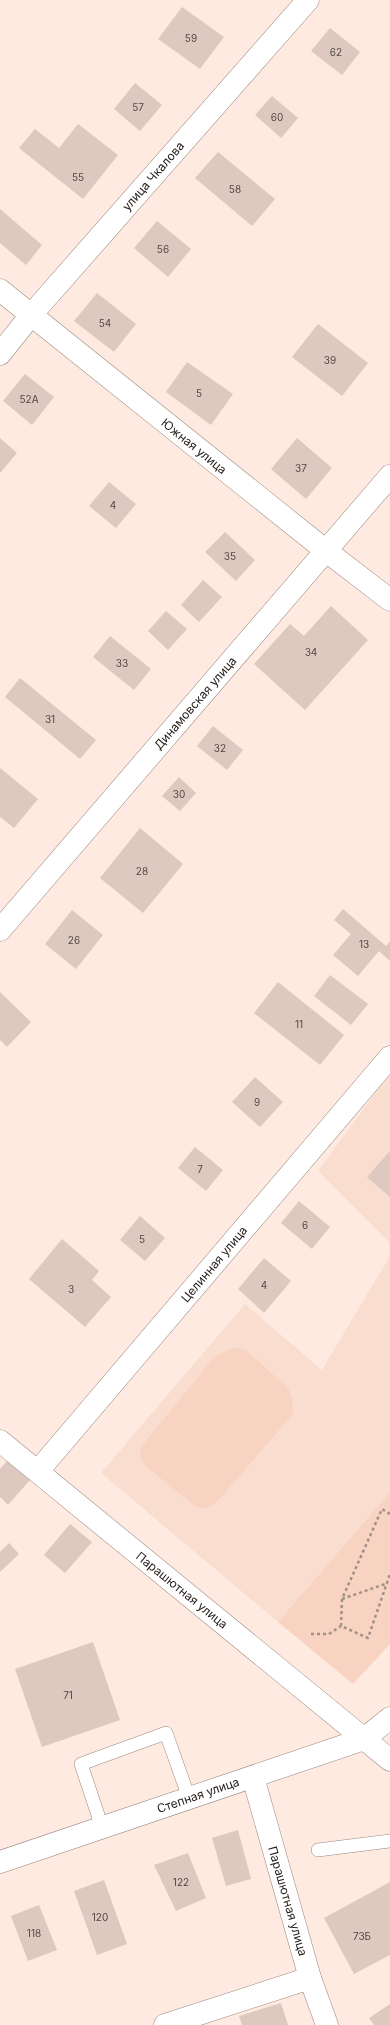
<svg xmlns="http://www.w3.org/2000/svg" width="390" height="2025" font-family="Inter,sans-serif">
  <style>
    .built { fill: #f9ddcf }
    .green { fill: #f9d3c1 }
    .building { fill: #ddc9bf }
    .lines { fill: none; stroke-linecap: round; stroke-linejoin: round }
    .service-casing { stroke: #9a887f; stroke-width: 14 }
    .minor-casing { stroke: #9a887f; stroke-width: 23 }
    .tertiary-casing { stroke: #9a887f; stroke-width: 23 }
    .path { stroke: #9f9089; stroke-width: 2.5; stroke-dasharray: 3 3; stroke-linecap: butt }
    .service { stroke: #fff; stroke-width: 13 }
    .minor { stroke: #fff; stroke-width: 22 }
    .tertiary { stroke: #fff; stroke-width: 22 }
    .labels { text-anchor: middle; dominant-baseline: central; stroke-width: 4; stroke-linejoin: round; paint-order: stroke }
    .number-label { font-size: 10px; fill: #524842 }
    .street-label { font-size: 12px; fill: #241d19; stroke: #fff }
  </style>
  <rect width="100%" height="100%" fill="#feeae0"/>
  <g class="built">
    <polygon points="390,1076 390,1243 318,1171 377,1091"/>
    <polygon points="390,1256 390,1492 278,1622 101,1473 245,1304 322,1370"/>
  </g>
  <g class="green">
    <polygon points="233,1348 246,1350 288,1388 292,1398 293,1414 216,1503 206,1508 195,1506 144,1465 140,1457 141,1447 214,1357"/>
    <polygon points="390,1492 390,1644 353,1684 278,1622"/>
  </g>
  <g class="building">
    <polygon points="182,7 224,37 200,69 158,39"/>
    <polygon points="330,28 360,52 342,75 311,51"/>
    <polygon points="135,83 162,105 140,131 114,109"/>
    <polygon points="272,96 298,118 281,138 255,115"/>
    <polygon points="78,124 118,155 83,199 19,148 35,129 59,148"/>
    <polygon points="218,152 275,199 252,226 195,178"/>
    <polygon points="0,209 42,245 26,265 0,243"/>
    <polygon points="157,221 191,249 168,277 134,248"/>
    <polygon points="97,293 136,324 114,352 74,321"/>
    <polygon points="318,324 368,363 342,396 292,357"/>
    <polygon points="187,362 233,394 211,425 166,392"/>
    <polygon points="25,374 54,397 32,425 3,401"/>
    <polygon points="0,438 17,453 0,473"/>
    <polygon points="297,438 332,468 306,499 271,469"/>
    <polygon points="109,482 136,504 116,528 89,506"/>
    <polygon points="225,532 255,560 236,581 205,552"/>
    <polygon points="203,580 222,597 199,622 181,605"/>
    <polygon points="331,606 368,640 305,710 254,664 290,624 304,636"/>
    <polygon points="166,611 187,629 168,650 148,631"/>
    <polygon points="110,636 151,669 134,690 93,657"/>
    <polygon points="20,678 96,740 80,759 5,697"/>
    <polygon points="213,726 243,750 227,770 197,746"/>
    <polygon points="0,768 38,799 14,828 0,817"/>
    <polygon points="179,777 196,793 180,811 162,796"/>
    <polygon points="140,828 183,864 143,913 100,878"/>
    <polygon points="343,909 386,946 390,941 390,961 379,951 358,976 333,955 351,934 334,920"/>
    <polygon points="72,910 103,935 76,969 45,944"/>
    <polygon points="330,975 368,1004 351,1025 314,996"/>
    <polygon points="278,982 344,1035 320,1065 254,1013"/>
    <polygon points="0,992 31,1022 7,1047 0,1040"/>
    <polygon points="255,1077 283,1102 260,1127 232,1102"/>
    <polygon points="195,1147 223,1170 206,1191 178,1168"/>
    <polygon points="390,1151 390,1197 367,1177"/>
    <polygon points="299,1201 330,1227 312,1249 281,1223"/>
    <polygon points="140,1216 165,1238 145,1261 120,1240"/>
    <polygon points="62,1239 99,1271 92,1280 111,1297 85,1327 29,1279"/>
    <polygon points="264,1258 291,1281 264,1313 238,1289"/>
    <polygon points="8,1460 30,1480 8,1505 0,1497 0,1469"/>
    <polygon points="70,1524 92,1542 65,1573 44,1555"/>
    <polygon points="9,1543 19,1554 0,1572 0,1552"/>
    <polygon points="93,1642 120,1720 42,1747 15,1669"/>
    <polygon points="238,1830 251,1879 226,1886 212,1838"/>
    <polygon points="188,1853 206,1898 176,1911 154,1865"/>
    <polygon points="104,1880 127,1944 97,1955 74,1891"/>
    <polygon points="390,1882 390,1955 354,1974 324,1918"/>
    <polygon points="39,1905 57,1950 28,1961 11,1916"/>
    <polygon points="281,2003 288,2025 242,2025 239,2016"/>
    <polygon points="390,2004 390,2025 374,2025 369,2018"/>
  </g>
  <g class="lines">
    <defs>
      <g id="service">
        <polyline points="102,1827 81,1764 166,1733 189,1798"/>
        <polyline points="318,1850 390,1841"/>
      </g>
      <g id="minor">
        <polyline points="0,290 325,550 390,600"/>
        <polyline points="0,354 31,315 308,0"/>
        <polyline points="0,930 390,476"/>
        <polyline points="0,1441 390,1760"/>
        <polyline points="38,1471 390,1057"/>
        <polyline points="253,1777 310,1978 327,2025"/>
        <polyline points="165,2025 310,1978"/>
      </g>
      <polyline id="tertiary" points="0,1862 364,1739 390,1718"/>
    </defs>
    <use href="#service" class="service-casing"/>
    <use href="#minor" class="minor-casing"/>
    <use href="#tertiary" class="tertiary-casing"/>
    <g class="path">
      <polyline points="390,1514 382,1509 342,1599 341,1626 368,1638 390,1574"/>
      <polyline points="342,1599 388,1583"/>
      <polyline points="311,1634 329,1634 341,1626"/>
    </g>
    <use href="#service" class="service"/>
    <use href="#minor" class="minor"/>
    <use href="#tertiary" class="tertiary"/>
  </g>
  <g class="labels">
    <g class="number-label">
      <text x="191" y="38">59</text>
      <text x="336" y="52">62</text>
      <text x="138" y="107">57</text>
      <text x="277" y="117">60</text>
      <text x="78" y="177">55</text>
      <text x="235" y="189">58</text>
      <text x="163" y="249">56</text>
      <text x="105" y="323">54</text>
      <text x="330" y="360">39</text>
      <text x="199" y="393">5</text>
      <text x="29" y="399">52А</text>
      <text x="301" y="468">37</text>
      <text x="113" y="505">4</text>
      <text x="230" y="556">35</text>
      <text x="311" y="652">34</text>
      <text x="122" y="663">33</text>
      <text x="50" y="719">31</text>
      <text x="220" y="748">32</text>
      <text x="179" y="794">30</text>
      <text x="142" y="871">28</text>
      <text x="74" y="940">26</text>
      <text x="364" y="944">13</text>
      <text x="299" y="1024">11</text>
      <text x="257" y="1102">9</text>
      <text x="200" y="1169">7</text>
      <text x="305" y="1225">6</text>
      <text x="142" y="1239">5</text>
      <text x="264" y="1285">4</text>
      <text x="71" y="1289">3</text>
      <text x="68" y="1695">71</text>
      <text x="181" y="1882">122</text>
      <text x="100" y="1917">120</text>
      <text x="34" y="1933">118</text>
      <text x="362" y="1936">73Б</text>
    </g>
    <g class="street-label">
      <text transform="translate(153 176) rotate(-49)">улица Чкалова</text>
      <text transform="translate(194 446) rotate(39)">Южная улица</text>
      <text transform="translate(195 703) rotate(-49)">Динамовская улица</text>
      <text transform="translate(214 1264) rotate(-50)">Целинная улица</text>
      <text transform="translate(182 1590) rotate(39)">Парашютная улица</text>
      <text transform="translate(198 1795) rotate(-19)">Степная улица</text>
      <text transform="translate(288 1901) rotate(74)">Парашютная улица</text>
    </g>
  </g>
</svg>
